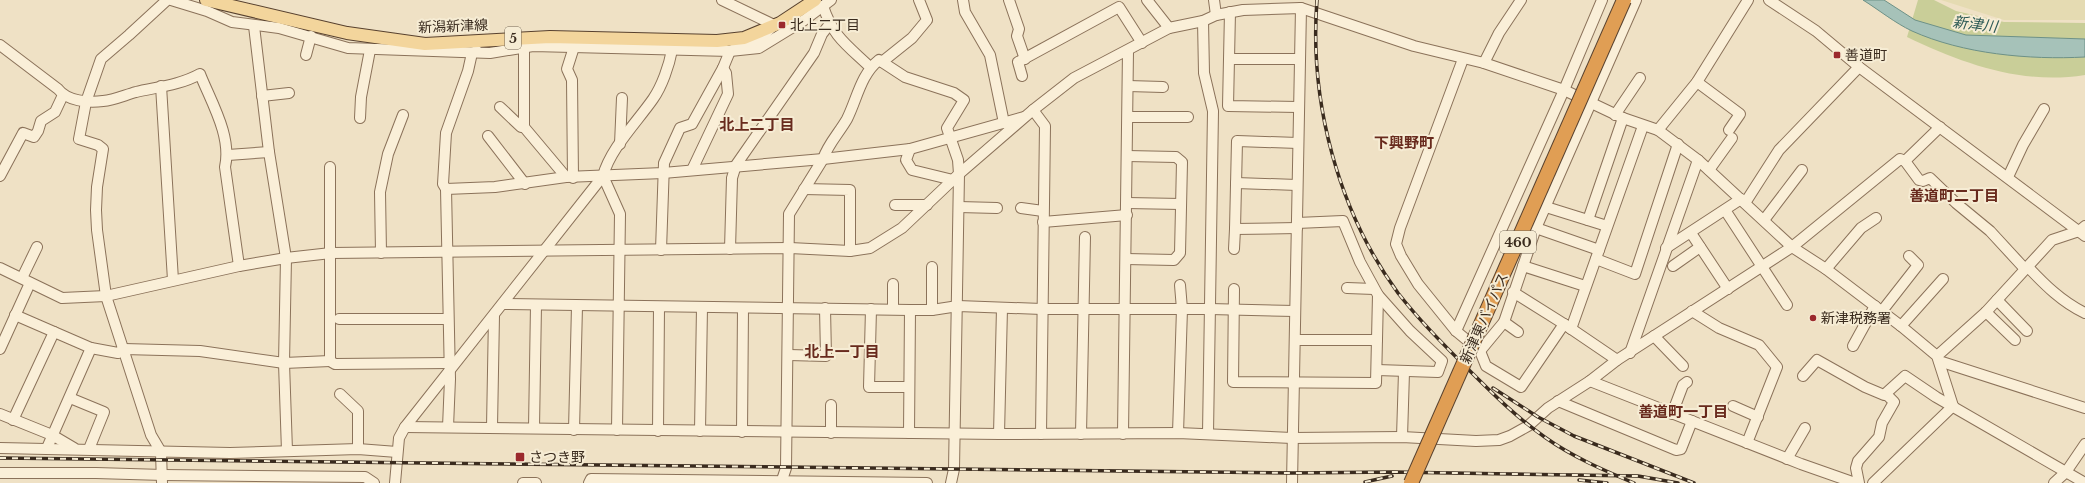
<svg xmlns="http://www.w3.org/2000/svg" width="2085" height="483" font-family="'Libre Baskerville','Noto Sans JP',serif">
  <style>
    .farmland { fill: #e5dbb2 }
    .green { fill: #c9ce98 }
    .water { fill: #a6c2b9; stroke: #6d9187 }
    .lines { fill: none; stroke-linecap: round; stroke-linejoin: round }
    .minor-casing { stroke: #8b725a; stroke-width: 12 }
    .major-casing { stroke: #58412e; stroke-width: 14 }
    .minor { stroke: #faefd8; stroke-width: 10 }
    .major { stroke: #f3d59c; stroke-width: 12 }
    .rail-casing { stroke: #3a2b1e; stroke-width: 3.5 }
    .rail { stroke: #f6ecd4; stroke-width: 2; stroke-dasharray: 6; stroke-linecap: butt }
    .highway-bridge-casing { stroke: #58412e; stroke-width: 16; stroke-linecap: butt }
    .highway-bridge { stroke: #e09e54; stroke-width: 14 }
    .poi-dot { fill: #9b292d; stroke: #f6ecd4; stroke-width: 1.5 }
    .labels { text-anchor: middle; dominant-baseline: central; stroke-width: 4; stroke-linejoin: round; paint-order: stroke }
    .shield { fill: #f6ecd4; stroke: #726555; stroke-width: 1 }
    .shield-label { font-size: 13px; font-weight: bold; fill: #3a2b1e }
    .poi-label { font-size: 14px; fill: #3a2b1e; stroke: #f6ecd4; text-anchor: start }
    .street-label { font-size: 14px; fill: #3a2b1e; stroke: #f6ecd4 }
    .water-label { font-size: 15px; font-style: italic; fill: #2d5a56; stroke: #f6ecd4 }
    .neighbourhood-label { font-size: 15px; font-weight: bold; fill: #682a1d; stroke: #f6ecd4 }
  </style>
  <rect width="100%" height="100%" fill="#efe1c5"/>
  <polygon class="farmland" points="1941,0 2085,0 2085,20 2004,20"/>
  <path class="green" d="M1918,0H1934L1956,11L2004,22L2085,23V75C2021,85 1964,64 1907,37Z"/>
  <path class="water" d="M1863,0H1884L1915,20L1966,35L2085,39V57C2029,60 1963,54 1912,31C1895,23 1879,10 1863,0Z"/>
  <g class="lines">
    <defs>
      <g id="minor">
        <polyline points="171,0 207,11 232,22 279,28 348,48 490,53 533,46 730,51 759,48 803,21 831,0"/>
        <polyline points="963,0 965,12 990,55 1004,123"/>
        <polyline points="1009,0 1019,29 1017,36 1025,59"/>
        <polyline points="1147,0 1169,28"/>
        <polyline points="1214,0 1216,15"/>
        <polyline points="1769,0 1816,31 1859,67 2085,236"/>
        <path d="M818,8L823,6C833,37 847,45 870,67"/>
        <polyline points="1230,12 1228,106 1298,107"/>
        <polyline points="1203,21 1204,73 1213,111 1208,434"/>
        <polyline points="254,26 269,152 286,258 284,363 287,451"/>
        <path d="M0,45L58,89C67,101 88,103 103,101C114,100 125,95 136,92C158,87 180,85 200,74C211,102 232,136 225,167L239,266"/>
        <polyline points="524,49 524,127 566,177"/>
        <polyline points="306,55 311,36"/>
        <polyline points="1230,59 1300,59"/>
        <polyline points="1463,59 1400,228 1396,244 1401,256 1418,284 1456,331 1480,351 1504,322 1536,228 1636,0"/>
        <polyline points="882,62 912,38 927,20 919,0"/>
        <polyline points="1484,63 1499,33 1521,0"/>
        <polyline points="1022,76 1018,62 1119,7 1142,43"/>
        <polyline points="1697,82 1740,114 1729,130"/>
        <polyline points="161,86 173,280"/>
        <polyline points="1128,86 1163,87"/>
        <polyline points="262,96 289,93"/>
        <polyline points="500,107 521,127 524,127"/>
        <polyline points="1033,110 1045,126 1041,434"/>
        <polyline points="1615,115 1640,78"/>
        <polyline points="1128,117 1188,117"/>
        <polyline points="360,118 361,97 370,50"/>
        <polyline points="1658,130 1697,82 1748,0"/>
        <polyline points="488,136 525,184"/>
        <polyline points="620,144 622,98"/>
        <polyline points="910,149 906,160 912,170 953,180"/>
        <polyline points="228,155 269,152"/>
        <polyline points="1905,161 1919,180 1923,181 1930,178 1956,203 1990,231 2025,269"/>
        <polyline points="330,167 330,361 335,364 449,363"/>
        <polyline points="692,170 728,94 726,73 723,68"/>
        <polyline points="1709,170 1732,138"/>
        <polyline points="0,176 23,133 34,137 38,131 41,121 55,112 63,95"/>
        <polyline points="603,176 620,214 617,430"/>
        <polyline points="2008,177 2023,145 2044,109"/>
        <polyline points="573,178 572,80 567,69 574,47"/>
        <polyline points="1236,183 1297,185"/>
        <polyline points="446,189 495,187 566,177 663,173 823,159 910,149 1024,117"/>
        <polyline points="804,189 850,190 850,251"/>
        <polyline points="1127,203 1181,204"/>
        <polyline points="1745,203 1779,150 1859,67"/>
        <polyline points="895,205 927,205"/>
        <polyline points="959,207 997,208"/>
        <polyline points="1546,207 1607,226"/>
        <polyline points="1021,208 1043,211"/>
        <polyline points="1725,210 1787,305"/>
        <polyline points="1588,220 1623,118"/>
        <polyline points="1764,220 1802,170"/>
        <polyline points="1043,222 1127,215"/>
        <polyline points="1297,228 1235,229 1237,141 1298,143"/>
        <polyline points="1536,228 1599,250"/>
        <polyline points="1691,233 1728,289"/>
        <polyline points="1666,248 1741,199"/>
        <polyline points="730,249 732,178 736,165 814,53 822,34 829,25"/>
        <polyline points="1234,249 1235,229"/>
        <polyline points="661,250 664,163 680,128 692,124 723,68 730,51 760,39 774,25 722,0"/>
        <polyline points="381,253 380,192 388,154 403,115"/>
        <polyline points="1126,259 1174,260 1180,253 1182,162 1176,157 1127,156"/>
        <polyline points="1596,259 1635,274 1678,144"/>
        <polyline points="1523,266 1585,286"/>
        <polyline points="1673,266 1700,247"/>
        <path d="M2028,267C2045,285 2062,302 2085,313"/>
        <polyline points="0,268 62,298 106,296 239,266 286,258 331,253 790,248 850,251 870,248 902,228 959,174 1033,110 1074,78 1169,28 1203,21 1216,15 1243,10 1301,8 1414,46 1484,63 1564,90 1623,118 1658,130 1698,160 1792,247 1826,269 1901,326 1937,356 1953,406"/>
        <polyline points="1826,269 1861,228 1876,218"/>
        <polyline points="22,278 37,247"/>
        <polyline points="1347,288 1374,289"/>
        <polyline points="1234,289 1233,382 1376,383 1378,295 1360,262 1343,221 1297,223"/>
        <polyline points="1513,292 1564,324 1617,360"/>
        <polyline points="1997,300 2027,331"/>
        <polyline points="504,304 910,310 932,310 958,306 1042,309 1210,309 1295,311"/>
        <polyline points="871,309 869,387 908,387"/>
        <polyline points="893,309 893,284"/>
        <polyline points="932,310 932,267"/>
        <polyline points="1692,311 1719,328 1759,345 1777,367 1747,443"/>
        <polyline points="1882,311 1918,265 1909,256"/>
        <polyline points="1986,312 2015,340"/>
        <polyline points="15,315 91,348 118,353 124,349 200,351 284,363 330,361"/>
        <polyline points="339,319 448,319"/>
        <polyline points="1504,322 1518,332"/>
        <polyline points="1901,326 1943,279"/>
        <polyline points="1571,329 1643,126"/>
        <polyline points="1456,331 1564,90 1602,0"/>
        <polyline points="1654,336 1683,366"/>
        <polyline points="1295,340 1377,340"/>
        <polyline points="1853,346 1875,306"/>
        <polyline points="0,349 30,283"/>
        <polyline points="1480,351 1486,366 1521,387 1564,324"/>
        <polyline points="1630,353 1698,160"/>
        <polyline points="789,355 826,356 825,308"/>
        <polyline points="1937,356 1986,312 2052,240 2079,231 2085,226"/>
        <polyline points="1939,361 2085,408"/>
        <polyline points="1377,370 1438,372 1442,361 1410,331 1378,295"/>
        <polyline points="1803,376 1817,360 1865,387 1884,395 1905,376 1936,397 2085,483"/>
        <polyline points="1590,381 1801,464 1855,483"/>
        <polyline points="340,394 358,411 358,449"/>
        <polyline points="70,398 104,412 89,449"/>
        <polyline points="1558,401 1676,450 1681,449 1692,421"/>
        <polyline points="831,405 831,433"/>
        <polyline points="1733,406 1758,417"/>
        <polyline points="0,414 52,435 74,448"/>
        <polyline points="1672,414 1683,385 1687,382"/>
        <polyline points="13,420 54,332"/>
        <polyline points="405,427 999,434 1178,433 1292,438 1402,437 1476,441 1499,440 1510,436 1528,426 1548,408 1590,381 1617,360 1792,247 1900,159 1905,161 1940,127"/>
        <polyline points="448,427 450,379 446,189 443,184 446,133 468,71 472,53 477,51"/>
        <polyline points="492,427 494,315"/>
        <polyline points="534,428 536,305"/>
        <polyline points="574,430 577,306"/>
        <polyline points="658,431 659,307"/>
        <polyline points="700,431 702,307"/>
        <polyline points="742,432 743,308"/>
        <polyline points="909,433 910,310"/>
        <polyline points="1178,433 1182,309 1180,285"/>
        <polyline points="999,434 1002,308"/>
        <polyline points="1081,434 1085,237"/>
        <polyline points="1123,434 1128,51"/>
        <polyline points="1402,437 1404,372"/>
        <polyline points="0,448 230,453 358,449 397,452"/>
        <polyline points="47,448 91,348"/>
        <polyline points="1787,459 1805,428"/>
        <polyline points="0,473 96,473 163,475 365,477 374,483"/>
        <polyline points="162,483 161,452 151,435 106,296 97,230 96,210 97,187 103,149 98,145 79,139 86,102 101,59 129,35 167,0"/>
        <path d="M395,483L399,438L405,427L603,176C610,149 637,122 653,99C662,86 669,66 672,50"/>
        <polyline points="523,483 536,483"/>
        <polyline points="589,483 591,479 927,483"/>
        <path d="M781,483L786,468L789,214L823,159C828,144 839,133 847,119C857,99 861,74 879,60L905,77L954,93L964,100L947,128L958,160L959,174L954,469L951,483"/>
        <polyline points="1292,483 1301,8"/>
        <polyline points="1859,483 1856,468 1858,461 1879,437 1882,423 1894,402 1886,394"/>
        <polyline points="1873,483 1953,406"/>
        <polyline points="2054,483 2066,472 2085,444"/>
      </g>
      <polyline id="major" points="206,0 347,33 425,44 550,37 717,41 744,38 780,23 815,0"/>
    </defs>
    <use href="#minor" class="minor-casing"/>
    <use href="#major" class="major-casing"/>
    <use href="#minor" class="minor"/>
    <use href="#major" class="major"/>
    <defs>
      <g id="rail">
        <path d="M1317,0C1309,101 1338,211 1398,293C1419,320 1443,344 1467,368C1492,393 1517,418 1546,438C1573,457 1603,470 1634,483"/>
        <polyline points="1493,388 1538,417 1574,436 1694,483"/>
        <polyline points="0,458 1292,473 1393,472 1638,476 1678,483"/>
        <polyline points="1579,480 1607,483"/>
        <polyline points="1365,482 1392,476"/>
      </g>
    </defs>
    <use href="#rail" class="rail-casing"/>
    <use href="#rail" class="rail"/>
    <defs>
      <polyline id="highway-bridge" points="1411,483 1624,0"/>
    </defs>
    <use href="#highway-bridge" class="highway-bridge-casing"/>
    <use href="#highway-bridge" class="highway-bridge"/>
  </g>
  <g class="poi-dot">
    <rect x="778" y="21" width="8" height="8" rx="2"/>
    <rect x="1833" y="51" width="8" height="8" rx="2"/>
    <circle cx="1813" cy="318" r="4"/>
    <rect x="515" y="452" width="10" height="10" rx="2"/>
  </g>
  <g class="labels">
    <g class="shield">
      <rect x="505" y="27" width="16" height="22" rx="3"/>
      <rect x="1500" y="231" width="36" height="22" rx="3"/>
    </g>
    <g class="shield-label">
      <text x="513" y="38">5</text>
      <text x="1518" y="242">460</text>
    </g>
    <g class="poi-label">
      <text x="790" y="25">北上二丁目</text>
      <text x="1845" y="55">善道町</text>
      <text x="1821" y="318">新津税務署</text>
      <text x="529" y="457">さつき野</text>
    </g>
    <g class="street-label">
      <text transform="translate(453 26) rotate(-2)">新潟新津線</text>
      <text transform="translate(1484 318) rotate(-66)">新津東バイパス</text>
    </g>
    <g class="water-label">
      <text transform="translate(1975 24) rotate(7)">新津川</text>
    </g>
    <g class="neighbourhood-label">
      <text x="757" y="124">北上二丁目</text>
      <text x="1404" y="142">下興野町</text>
      <text x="1954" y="195">善道町二丁目</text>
      <text x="842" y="351">北上一丁目</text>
      <text x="1683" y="411">善道町一丁目</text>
    </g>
  </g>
</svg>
